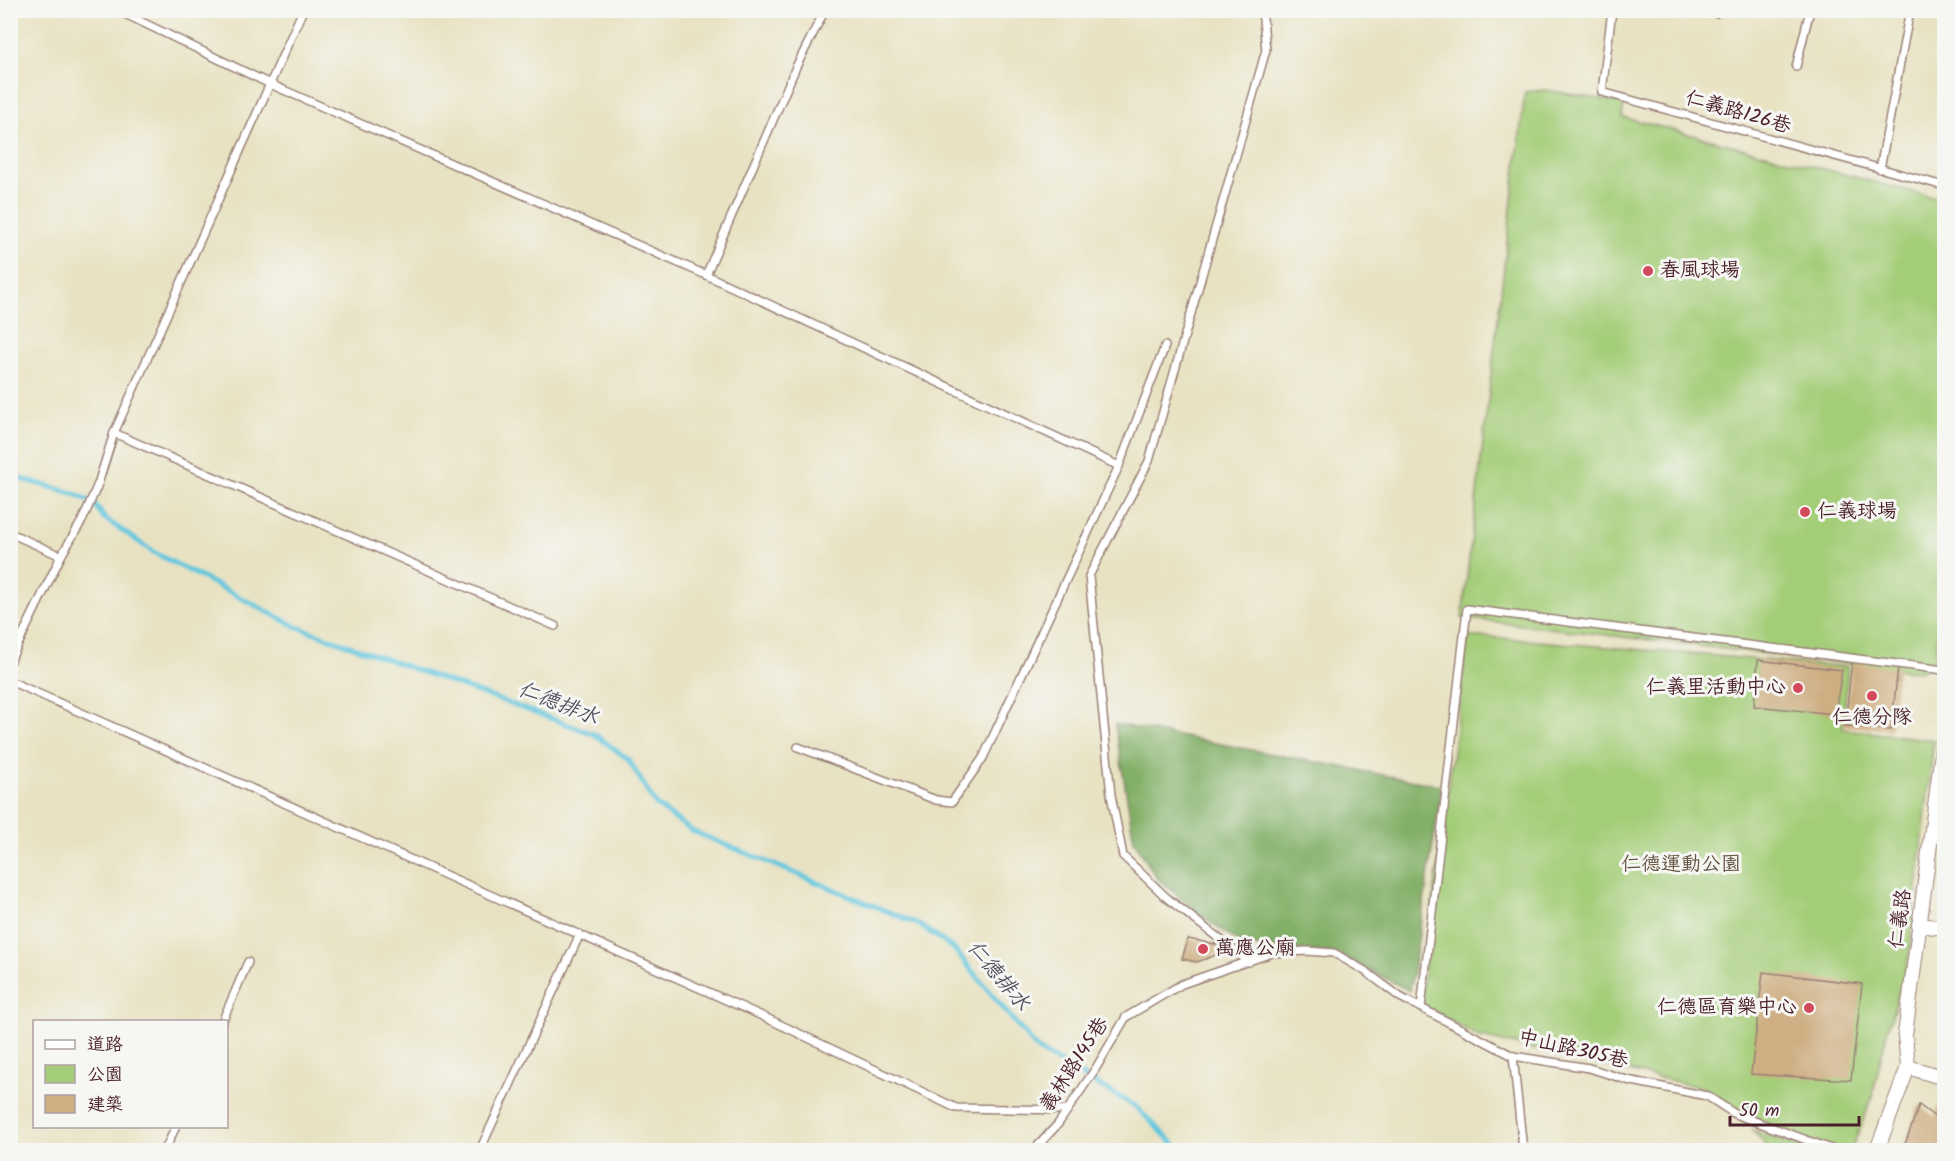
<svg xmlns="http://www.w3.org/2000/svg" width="1955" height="1161" font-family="Kalam,'LXGW WenKai TC',sans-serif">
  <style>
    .green { fill: #a4cd78; stroke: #777652; stroke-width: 1.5 }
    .forest { fill: #83b068; stroke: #66684a; stroke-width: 1.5 }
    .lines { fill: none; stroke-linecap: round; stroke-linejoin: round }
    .stream { stroke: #61c6de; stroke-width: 5 }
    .building { fill: #ceae82 }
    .lane-casing { stroke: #998076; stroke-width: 10 }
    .street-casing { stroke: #998076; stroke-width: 16 }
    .lane { stroke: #fff; stroke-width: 7 }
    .street { stroke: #fff; stroke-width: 14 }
    .poi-dot { fill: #d1495b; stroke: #f6f6f2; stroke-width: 2 }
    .labels { text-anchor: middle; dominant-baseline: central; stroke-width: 6; stroke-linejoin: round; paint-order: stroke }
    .street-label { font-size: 20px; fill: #4a1f2b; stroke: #f6f6f2 }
    .poi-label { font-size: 20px; fill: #4a1f2b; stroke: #f6f6f2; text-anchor: start }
    .park-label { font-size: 20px; fill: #655342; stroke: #f6f6f2 }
    .water-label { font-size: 21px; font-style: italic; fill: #515161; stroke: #f6f6f2 }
  </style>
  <rect width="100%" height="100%" fill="#f6f6f2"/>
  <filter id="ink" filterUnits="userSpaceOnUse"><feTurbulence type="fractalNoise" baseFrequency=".0167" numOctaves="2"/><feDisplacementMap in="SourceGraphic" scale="12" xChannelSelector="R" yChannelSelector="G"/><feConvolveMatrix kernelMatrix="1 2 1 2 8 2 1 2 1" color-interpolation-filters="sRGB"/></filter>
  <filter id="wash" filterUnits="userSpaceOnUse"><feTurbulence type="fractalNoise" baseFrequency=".008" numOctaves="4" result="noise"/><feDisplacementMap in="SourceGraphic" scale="24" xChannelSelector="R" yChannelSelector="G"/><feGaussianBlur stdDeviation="1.35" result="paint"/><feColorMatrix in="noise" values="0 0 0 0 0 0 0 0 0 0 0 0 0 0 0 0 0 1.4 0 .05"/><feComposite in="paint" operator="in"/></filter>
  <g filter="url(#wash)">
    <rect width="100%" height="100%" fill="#e8e2c2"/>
    <g class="green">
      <polygon points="1545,90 1624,103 1622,117 1944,200 1944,581 1934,663 1920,672 1462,618 1525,92"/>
      <polygon points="1468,637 1489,637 1848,667 1843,729 1934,740 1909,958 1887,1032 1871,1101 1851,1150 1825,1150 1742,1119 1708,1089 1477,1036 1420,1003"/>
      <polygon points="1753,1130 1808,1150 1769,1150"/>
    </g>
    <polygon class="forest" points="1115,724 1442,786 1410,991 1336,953 1243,945 1206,919 1156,877 1134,841"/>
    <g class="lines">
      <polyline class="stream" points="10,476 73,493 94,503 104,518 155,553 295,626 594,734 628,759 656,805 692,831 918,924 954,949 1038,1050 1135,1106 1180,1150"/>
    </g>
    <g id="blocks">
      <g class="building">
        <polygon points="1758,660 1842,670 1835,714 1754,706"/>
        <polygon points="1852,662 1898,667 1891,730 1845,726"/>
        <polygon points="1188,939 1220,945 1224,952 1197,962 1182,959"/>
        <polygon points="1763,972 1862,984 1851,1080 1751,1074"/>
        <polygon points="1940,1100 1944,1102 1944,1150 1903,1150 1919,1105 1935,1117"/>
      </g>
    </g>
  </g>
  <g filter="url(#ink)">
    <use href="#blocks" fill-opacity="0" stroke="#998076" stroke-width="1.5"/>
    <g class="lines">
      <defs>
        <g id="lane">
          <polyline points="117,10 270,84 706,275 1119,466"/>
          <polyline points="1612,10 1602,92 1944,186"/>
          <polyline points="1716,13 1717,10"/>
          <polyline points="1796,67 1810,10"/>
          <polyline points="1880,169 1910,10"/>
          <polyline points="706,275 796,67 825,10"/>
          <polyline points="114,433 555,626"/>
          <polyline points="10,533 61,556"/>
          <polyline points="10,661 61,556 83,519 98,484 114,433 303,10"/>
          <polyline points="10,681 762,1016 956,1108 1067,1110"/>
          <polyline points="798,747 936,800 952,802 983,758 1119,466 1165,346"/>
          <polyline points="1249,962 1167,898 1123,856 1111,795 1089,576 1149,461 1266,50 1262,10"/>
          <polyline points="1421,1008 1467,609 1944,670"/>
          <polyline points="222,1022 248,962"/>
          <polyline points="1513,1056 1523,1150"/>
          <polyline points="165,1150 176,1126"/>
          <polyline points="480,1150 580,934"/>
          <polyline points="1034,1150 1058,1124 1096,1068 1126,1017 1182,984 1272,953 1307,951 1334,953 1365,971 1400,997 1513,1056 1589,1068 1627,1080 1707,1096 1735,1114 1834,1150"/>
        </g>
        <g id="street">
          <polyline points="1944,737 1905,1035 1908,1067 1944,1078"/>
          <polyline points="1919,925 1944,928"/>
          <polyline points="1877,1150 1908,1067"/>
        </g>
      </defs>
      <use href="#lane" class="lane-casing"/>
      <use href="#street" class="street-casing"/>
      <use href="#lane" class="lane"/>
      <use href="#street" class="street"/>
    </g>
  </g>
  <g class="poi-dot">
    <circle cx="1648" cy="271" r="6"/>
    <circle cx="1805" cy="512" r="6"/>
    <circle cx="1798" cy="688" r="6"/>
    <circle cx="1872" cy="696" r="6"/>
    <circle cx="1203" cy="949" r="6"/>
    <circle cx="1809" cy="1008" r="6"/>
  </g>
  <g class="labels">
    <g class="street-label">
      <text transform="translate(1738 113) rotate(16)">仁義路126巷</text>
      <text transform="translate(1901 919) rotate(-82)">仁義路</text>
      <text transform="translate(1573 1050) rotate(13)">中山路305巷</text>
      <text transform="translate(1075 1065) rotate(-57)">義林路145巷</text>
    </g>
    <g class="poi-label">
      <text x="1660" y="271">春風球場</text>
      <text x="1817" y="512">仁義球場</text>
      <text x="1786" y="688" text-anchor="end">仁義里活動中心</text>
      <text x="1872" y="718" text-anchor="middle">仁德分隊</text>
      <text x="1215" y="949">萬應公廟</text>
      <text x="1797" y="1008" text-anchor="end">仁德區育樂中心</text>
    </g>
    <g class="park-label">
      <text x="1681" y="865">仁德運動公園</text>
    </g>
    <g class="water-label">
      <text transform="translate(558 704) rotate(21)">仁德排水</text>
      <text transform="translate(998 976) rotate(50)">仁德排水</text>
    </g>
  </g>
  <rect width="1955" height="1161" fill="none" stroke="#f6f6f2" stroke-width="36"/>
  <rect x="33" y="1020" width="195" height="108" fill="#f6f6f2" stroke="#b1a0a2" stroke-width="1.5"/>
  <rect x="45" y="1040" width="30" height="9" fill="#ffffff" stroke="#b1a0a2" stroke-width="1.5"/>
  <text x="87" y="1050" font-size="18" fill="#4a1f2b">道路</text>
  <rect x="45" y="1065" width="30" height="18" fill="#a4cd78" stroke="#b1a0a2" stroke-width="1.5"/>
  <text x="87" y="1080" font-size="18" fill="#4a1f2b">公園</text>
  <rect x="45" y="1095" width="30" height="18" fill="#ceae82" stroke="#b1a0a2" stroke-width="1.5"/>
  <text x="87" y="1110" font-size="18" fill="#4a1f2b">建築</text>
  <path d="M1730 1116v9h129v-9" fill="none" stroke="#4a1f2b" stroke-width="3"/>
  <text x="1739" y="1116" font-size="18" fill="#4a1f2b" stroke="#f6f6f2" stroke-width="4.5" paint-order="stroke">50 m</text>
</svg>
